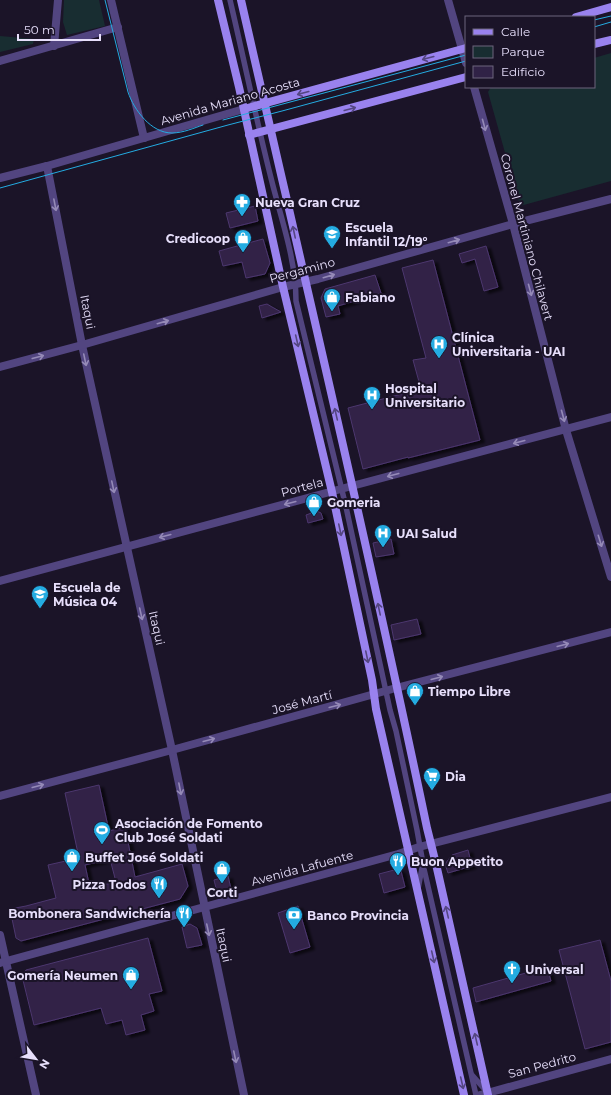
<svg xmlns="http://www.w3.org/2000/svg" width="611" height="1095" font-family="Montserrat,sans-serif">
  <style>
    .green { fill: #182d31 }
    .building { fill: #302246; stroke: #4d376f; fill-rule: evenodd; filter: url(#shadow) }
    .lines { fill: none; stroke-linecap: round; stroke-linejoin: round }
    .service { stroke: #524580; stroke-width: 5.5 }
    .minor { stroke: #524580; stroke-width: 8 }
    .tertiary { stroke: #524580; stroke-width: 8 }
    .secondary { stroke: #9982ee; stroke-width: 8 }
    .tram { stroke: #24ace2; stroke-width: 1 }
    .oneway { stroke: #544681 }
    .oneway2 { stroke: #958ab7 }
    .labels { text-anchor: middle; dominant-baseline: central; stroke-width: 4; stroke-linejoin: round; paint-order: stroke }
    .street-label { font-size: 12px; fill: #e7dffb; stroke: #1b1428 }
    .poi-label { font-size: 12px; font-weight: bold; fill: #e7dffb; stroke: #1b1428; text-anchor: start }
  </style>
  <defs>
    <filter id="shadow"><feDropShadow dx="4.5" dy="2.5" stdDeviation="1" flood-color="#0009"/></filter>
  </defs>
  <rect width="100%" height="100%" fill="#1b1428"/>
  <g class="green">
    <polygon points="64,0 99,0 105,26 67,35 63,22"/>
    <polygon points="0,36 34,39 33,44 0,52"/>
    <polygon points="611,53 611,181 520,206 488,92 491,87 594,87 594,58"/>
  </g>
  <g class="building">
    <polygon points="255,206 258,221 230,228 226,213"/>
    <polygon points="263,239 270,263 265,274 246,278 242,262 223,266 219,251"/>
    <polygon points="486,246 498,287 484,291 475,259 462,263 459,254"/>
    <polygon points="433,260 480,440 408,458 408,457 363,469 348,408 421,389 413,360 426,358 402,268"/>
    <polygon points="375,275 381,293 338,306 340,314 326,317 321,298 325,289"/>
    <polygon points="267,304 272,307 281,312 262,318 259,306"/>
    <polygon points="317,511 321,513 323,519 308,523 306,515"/>
    <polygon points="391,539 394,554 376,557 373,543"/>
    <polygon points="417,619 421,634 394,640 391,625"/>
    <path d="M99,785L109,831L125,827L135,877L182,864L188,886L180,899L21,941L16,938L10,909L26,906L56,898L48,865L79,858L65,793ZM110,859L116,882L90,888L85,865Z"/>
    <polygon points="468,850 472,866 448,873 445,864 452,855"/>
    <polygon points="398,869 401,871 405,887 384,893 379,874"/>
    <polygon points="228,876 231,889 217,892 214,880"/>
    <polygon points="298,906 310,947 290,953 278,913"/>
    <polygon points="190,924 197,928 202,945 187,948 182,927"/>
    <polygon points="148,938 162,991 149,994 154,1011 141,1015 145,1030 126,1035 122,1020 106,1024 101,1008 34,1025 22,976 26,970"/>
    <polygon points="600,940 611,981 611,1042 585,1049 559,950"/>
    <polygon points="547,967 551,981 476,1002 473,988"/>
  </g>
  <g class="lines">
    <g class="service">
      <path d="M230,0C244,59 256,119 271,178C281,219 296,259 296,301L346,507L390,710L396,731L417,830L424,869L476,1095"/>
      <polyline points="418,889 422,868"/>
      <polyline points="472,1075 487,1092"/>
    </g>
    <g class="minor">
      <polyline points="111,0 144,138"/>
      <polyline points="448,0 466,63"/>
      <polyline points="54,46 58,0"/>
      <polyline points="0,61 118,27"/>
      <polyline points="474,87 513,224 566,430 611,577"/>
      <polyline points="47,166 82,345 172,750 244,1095"/>
      <polyline points="0,367 82,345 283,287 318,279 513,224 611,199"/>
      <polyline points="0,581 352,486 611,417"/>
      <polyline points="0,796 172,750 396,688 611,632"/>
      <polyline points="0,935 36,1095"/>
      <polyline points="480,1095 611,1059"/>
    </g>
    <g class="tertiary">
      <polyline points="0,178 47,166 244,109"/>
      <polyline points="0,963 398,854 419,847 611,797"/>
    </g>
    <g class="secondary">
      <polyline points="218,0 239,87 283,287 332,492 372,680 376,709 464,1095"/>
      <path d="M241,0C304,276 369,551 427,828L436,864L488,1095"/>
      <polyline points="576,17 611,7"/>
      <polyline points="594,44 611,40"/>
      <polyline points="244,109 466,48"/>
      <polyline points="249,135 466,77"/>
    </g>
    <g class="tram">
      <path d="M105,0L128,92C134,110 151,133 172,133C183,133 194,128 203,125"/>
      <polyline points="594,20 611,16"/>
      <polyline points="594,27 611,22"/>
      <polyline points="223,120 466,55"/>
      <polyline points="0,188 228,125 282,111 466,61"/>
    </g>
  </g>
  <defs><path id="oneway-shaft" d="M-6 0H5M1.5-3L5.5 0L1.5 3" fill="none" stroke-width="1.6" stroke-linecap="round" stroke-linejoin="round"/></defs>
  <g class="oneway">
    <use href="#oneway-shaft" transform="translate(428 58) rotate(165)"/>
    <use href="#oneway-shaft" transform="translate(303 93) rotate(165)"/>
    <use href="#oneway-shaft" transform="translate(350 109) rotate(-15)"/>
    <use href="#oneway-shaft" transform="translate(294 232) rotate(-102)"/>
    <use href="#oneway-shaft" transform="translate(297 341) rotate(77)"/>
    <use href="#oneway-shaft" transform="translate(336 414) rotate(-103)"/>
    <use href="#oneway-shaft" transform="translate(340 530) rotate(78)"/>
    <use href="#oneway-shaft" transform="translate(379 609) rotate(-102)"/>
    <use href="#oneway-shaft" transform="translate(367 657) rotate(78)"/>
    <use href="#oneway-shaft" transform="translate(447 912) rotate(-103)"/>
    <use href="#oneway-shaft" transform="translate(433 957) rotate(77)"/>
    <use href="#oneway-shaft" transform="translate(476 1039) rotate(-103)"/>
    <use href="#oneway-shaft" transform="translate(462 1083) rotate(77)"/>
  </g>
  <g class="oneway2">
    <use href="#oneway-shaft" transform="translate(484 125) rotate(75)"/>
    <use href="#oneway-shaft" transform="translate(55 205) rotate(79)"/>
    <use href="#oneway-shaft" transform="translate(454 241) rotate(-16)"/>
    <use href="#oneway-shaft" transform="translate(329 276) rotate(-16)"/>
    <use href="#oneway-shaft" transform="translate(530 290) rotate(75)"/>
    <use href="#oneway-shaft" transform="translate(163 322) rotate(-16)"/>
    <use href="#oneway-shaft" transform="translate(38 357) rotate(-15)"/>
    <use href="#oneway-shaft" transform="translate(85 360) rotate(78)"/>
    <use href="#oneway-shaft" transform="translate(563 416) rotate(75)"/>
    <use href="#oneway-shaft" transform="translate(519 442) rotate(165)"/>
    <use href="#oneway-shaft" transform="translate(393 475) rotate(165)"/>
    <use href="#oneway-shaft" transform="translate(113 487) rotate(78)"/>
    <use href="#oneway-shaft" transform="translate(290 503) rotate(165)"/>
    <use href="#oneway-shaft" transform="translate(165 536) rotate(165)"/>
    <use href="#oneway-shaft" transform="translate(600 541) rotate(73)"/>
    <use href="#oneway-shaft" transform="translate(141 614) rotate(77)"/>
    <use href="#oneway-shaft" transform="translate(563 645) rotate(-15)"/>
    <use href="#oneway-shaft" transform="translate(437 678) rotate(-15)"/>
    <use href="#oneway-shaft" transform="translate(335 706) rotate(-15)"/>
    <use href="#oneway-shaft" transform="translate(209 740) rotate(-15)"/>
    <use href="#oneway-shaft" transform="translate(38 786) rotate(-15)"/>
    <use href="#oneway-shaft" transform="translate(180 789) rotate(79)"/>
    <use href="#oneway-shaft" transform="translate(208 930) rotate(78)"/>
    <use href="#oneway-shaft" transform="translate(235 1057) rotate(78)"/>
  </g>
  <defs>
    <symbol id="pharmacy-pin" viewBox="-11 -11 22 30"><path d="M0 17L-7.5 6A9.5 9.5 0 1 1 7.5 6Z" fill="#24ace2" stroke="#1b1428"/><path d="M-2-6h4v4h4v4h-4v4h-4v-4h-4v-4h4Z" fill="#fff"/></symbol>
    <symbol id="school-pin" viewBox="-11 -11 22 30"><path d="M0 17L-7.5 6A9.5 9.5 0 1 1 7.5 6Z" fill="#24ace2" stroke="#1b1428"/><path d="M0-5L7-2L0 1L-7-2ZM-4 1L0 2.5L4 1V4Q0 6-4 4Z" fill="#fff"/></symbol>
    <symbol id="shop-pin" viewBox="-11 -11 22 30"><path d="M0 17L-7.5 6A9.5 9.5 0 1 1 7.5 6Z" fill="#24ace2" stroke="#1b1428"/><path d="M-5-2.5h2.3a2.7 3.5 0 0 1 5.4 0H5L5.5 6h-11ZM-1.5-2.5h3a1.5 2.3 0 0 0-3 0Z" fill="#fff"/></symbol>
    <symbol id="hospital-pin" viewBox="-11 -11 22 30"><path d="M0 17L-7.5 6A9.5 9.5 0 1 1 7.5 6Z" fill="#24ace2" stroke="#1b1428"/><path d="M-5-5h3v3.5h4V-5h3V5h-3V1.5h-4V5h-3Z" fill="#fff"/></symbol>
    <symbol id="supermarket-pin" viewBox="-11 -11 22 30"><path d="M0 17L-7.5 6A9.5 9.5 0 1 1 7.5 6Z" fill="#24ace2" stroke="#1b1428"/><path d="M-6-5.5h2.5l.6 2H6L4.5 2H-2.5L-4.4-4H-6ZM-1.5 3.2a1.3 1.3 0 1 0 .1 0ZM3 3.2a1.3 1.3 0 1 0 .1 0Z" fill="#fff"/></symbol>
    <symbol id="stadium-pin" viewBox="-11 -11 22 30"><path d="M0 17L-7.5 6A9.5 9.5 0 1 1 7.5 6Z" fill="#24ace2" stroke="#1b1428"/><path d="M0-5a6.5 5 0 1 0 0 10a6.5 5 0 1 0 0-10ZM-3.5-1.8h7v3.6h-7Z" fill="#fff"/></symbol>
    <symbol id="restaurant-pin" viewBox="-11 -11 22 30"><path d="M0 17L-7.5 6A9.5 9.5 0 1 1 7.5 6Z" fill="#24ace2" stroke="#1b1428"/><path d="M-5-6h1v4h1v-4h1v4h1v-4h1v5L-1.5 .5V6h-2V.5L-5-1ZM5-6V6H3V1.5H1.5Q1.5-4 5-6Z" fill="#fff"/></symbol>
    <symbol id="bank-pin" viewBox="-11 -11 22 30"><path d="M0 17L-7.5 6A9.5 9.5 0 1 1 7.5 6Z" fill="#24ace2" stroke="#1b1428"/><path d="M-6-4H6V4H-6ZM0-2.3a2.3 2.3 0 1 0 0 4.6a2.3 2.3 0 1 0 0-4.6Z" fill="#fff"/></symbol>
    <symbol id="church-pin" viewBox="-11 -11 22 30"><path d="M0 17L-7.5 6A9.5 9.5 0 1 1 7.5 6Z" fill="#24ace2" stroke="#1b1428"/><path d="M-1.2-6h2.4v3.5h3.3v2.4h-3.3V6h-2.4V-.1h-3.3v-2.4h3.3Z" fill="#fff"/></symbol>
  </defs>
  <g fill-rule="evenodd">
    <use href="#pharmacy-pin" x="232" y="192" width="20" height="27"/>
    <use href="#school-pin" x="322" y="224" width="20" height="27"/>
    <use href="#shop-pin" x="233" y="228" width="20" height="27"/>
    <use href="#shop-pin" x="322" y="287" width="20" height="27"/>
    <use href="#hospital-pin" x="429" y="334" width="20" height="27"/>
    <use href="#hospital-pin" x="362" y="385" width="20" height="27"/>
    <use href="#shop-pin" x="304" y="492" width="20" height="27"/>
    <use href="#hospital-pin" x="373" y="523" width="20" height="27"/>
    <use href="#school-pin" x="30" y="584" width="20" height="27"/>
    <use href="#shop-pin" x="405" y="681" width="20" height="27"/>
    <use href="#supermarket-pin" x="422" y="766" width="20" height="27"/>
    <use href="#stadium-pin" x="92" y="820" width="20" height="27"/>
    <use href="#shop-pin" x="62" y="847" width="20" height="27"/>
    <use href="#restaurant-pin" x="388" y="851" width="20" height="27"/>
    <use href="#shop-pin" x="212" y="859" width="20" height="27"/>
    <use href="#restaurant-pin" x="149" y="874" width="20" height="27"/>
    <use href="#restaurant-pin" x="174" y="903" width="20" height="27"/>
    <use href="#bank-pin" x="284" y="905" width="20" height="27"/>
    <use href="#church-pin" x="502" y="959" width="20" height="27"/>
    <use href="#shop-pin" x="121" y="965" width="20" height="27"/>
  </g>
  <g class="labels">
    <g class="street-label">
      <text transform="translate(230 101) rotate(-16)">Avenida Mariano Acosta</text>
      <text transform="translate(527 237) rotate(75)">Coronel Martiniano Chilavert</text>
      <text transform="translate(302 270) rotate(-15)">Pergamino</text>
      <text transform="translate(88 312) rotate(79)">Itaqui</text>
      <text transform="translate(302 487) rotate(-15)">Portela</text>
      <text transform="translate(157 628) rotate(77)">Itaqui</text>
      <text transform="translate(302 702) rotate(-15)">José Martí</text>
      <text transform="translate(302 868) rotate(-15)">Avenida Lafuente</text>
      <text transform="translate(224 945) rotate(78)">Itaqui</text>
      <text transform="translate(542 1065) rotate(-15)">San Pedrito</text>
    </g>
    <g class="poi-label">
      <text x="255" y="202">Nueva Gran Cruz</text>
      <text x="345" y="227">Escuela<tspan x="345" dy="14">Infantil 12/19°</tspan></text>
      <text x="230" y="238" text-anchor="end">Credicoop</text>
      <text x="345" y="297">Fabiano</text>
      <text x="452" y="337">Clínica<tspan x="452" dy="14">Universitaria - UAI</tspan></text>
      <text x="385" y="388">Hospital<tspan x="385" dy="14">Universitario</tspan></text>
      <text x="327" y="502">Gomeria</text>
      <text x="396" y="533">UAI Salud</text>
      <text x="53" y="587">Escuela de<tspan x="53" dy="14">Música 04</tspan></text>
      <text x="428" y="691">Tiempo Libre</text>
      <text x="445" y="776">Dia</text>
      <text x="115" y="823">Asociación de Fomento<tspan x="115" dy="14">Club José Soldati</tspan></text>
      <text x="85" y="857">Buffet José Soldati</text>
      <text x="411" y="861">Buon Appetito</text>
      <text x="146" y="884" text-anchor="end">Pizza Todos</text>
      <text x="222" y="892" text-anchor="middle">Corti</text>
      <text x="171" y="913" text-anchor="end">Bombonera Sandwichería</text>
      <text x="307" y="915">Banco Provincia</text>
      <text x="525" y="969">Universal</text>
      <text x="118" y="975" text-anchor="end">Gomería Neumen</text>
    </g>
  </g>
  <rect x="465" y="16" width="130" height="72" fill="#1b1428" stroke="#6d657c"/>
  <rect x="473" y="29" width="20" height="6" fill="#9982ee" stroke="#6d657c"/>
  <text x="501" y="36" font-size="12" fill="#e7dffb">Calle</text>
  <rect x="473" y="46" width="20" height="12" fill="#182d31" stroke="#6d657c"/>
  <text x="501" y="56" font-size="12" fill="#e7dffb">Parque</text>
  <rect x="473" y="66" width="20" height="12" fill="#302246" stroke="#6d657c"/>
  <text x="501" y="76" font-size="12" fill="#e7dffb">Edificio</text>
  <g transform="translate(36 1059) rotate(121)" stroke="#1b1428" stroke-width="3" paint-order="stroke">
  <path d="M0-3L7 15L0 10L-7 15Z" fill="#e7dffb"/>
  <text y="-6" font-size="11" font-weight="bold" text-anchor="middle" fill="#e7dffb">N</text>
  </g>
  <path d="M18 34v6h82v-6" fill="none" stroke="#e7dffb" stroke-width="2"/>
  <text x="24" y="34" font-size="12" fill="#e7dffb" stroke="#1b1428" stroke-width="3" paint-order="stroke">50 m</text>
</svg>
